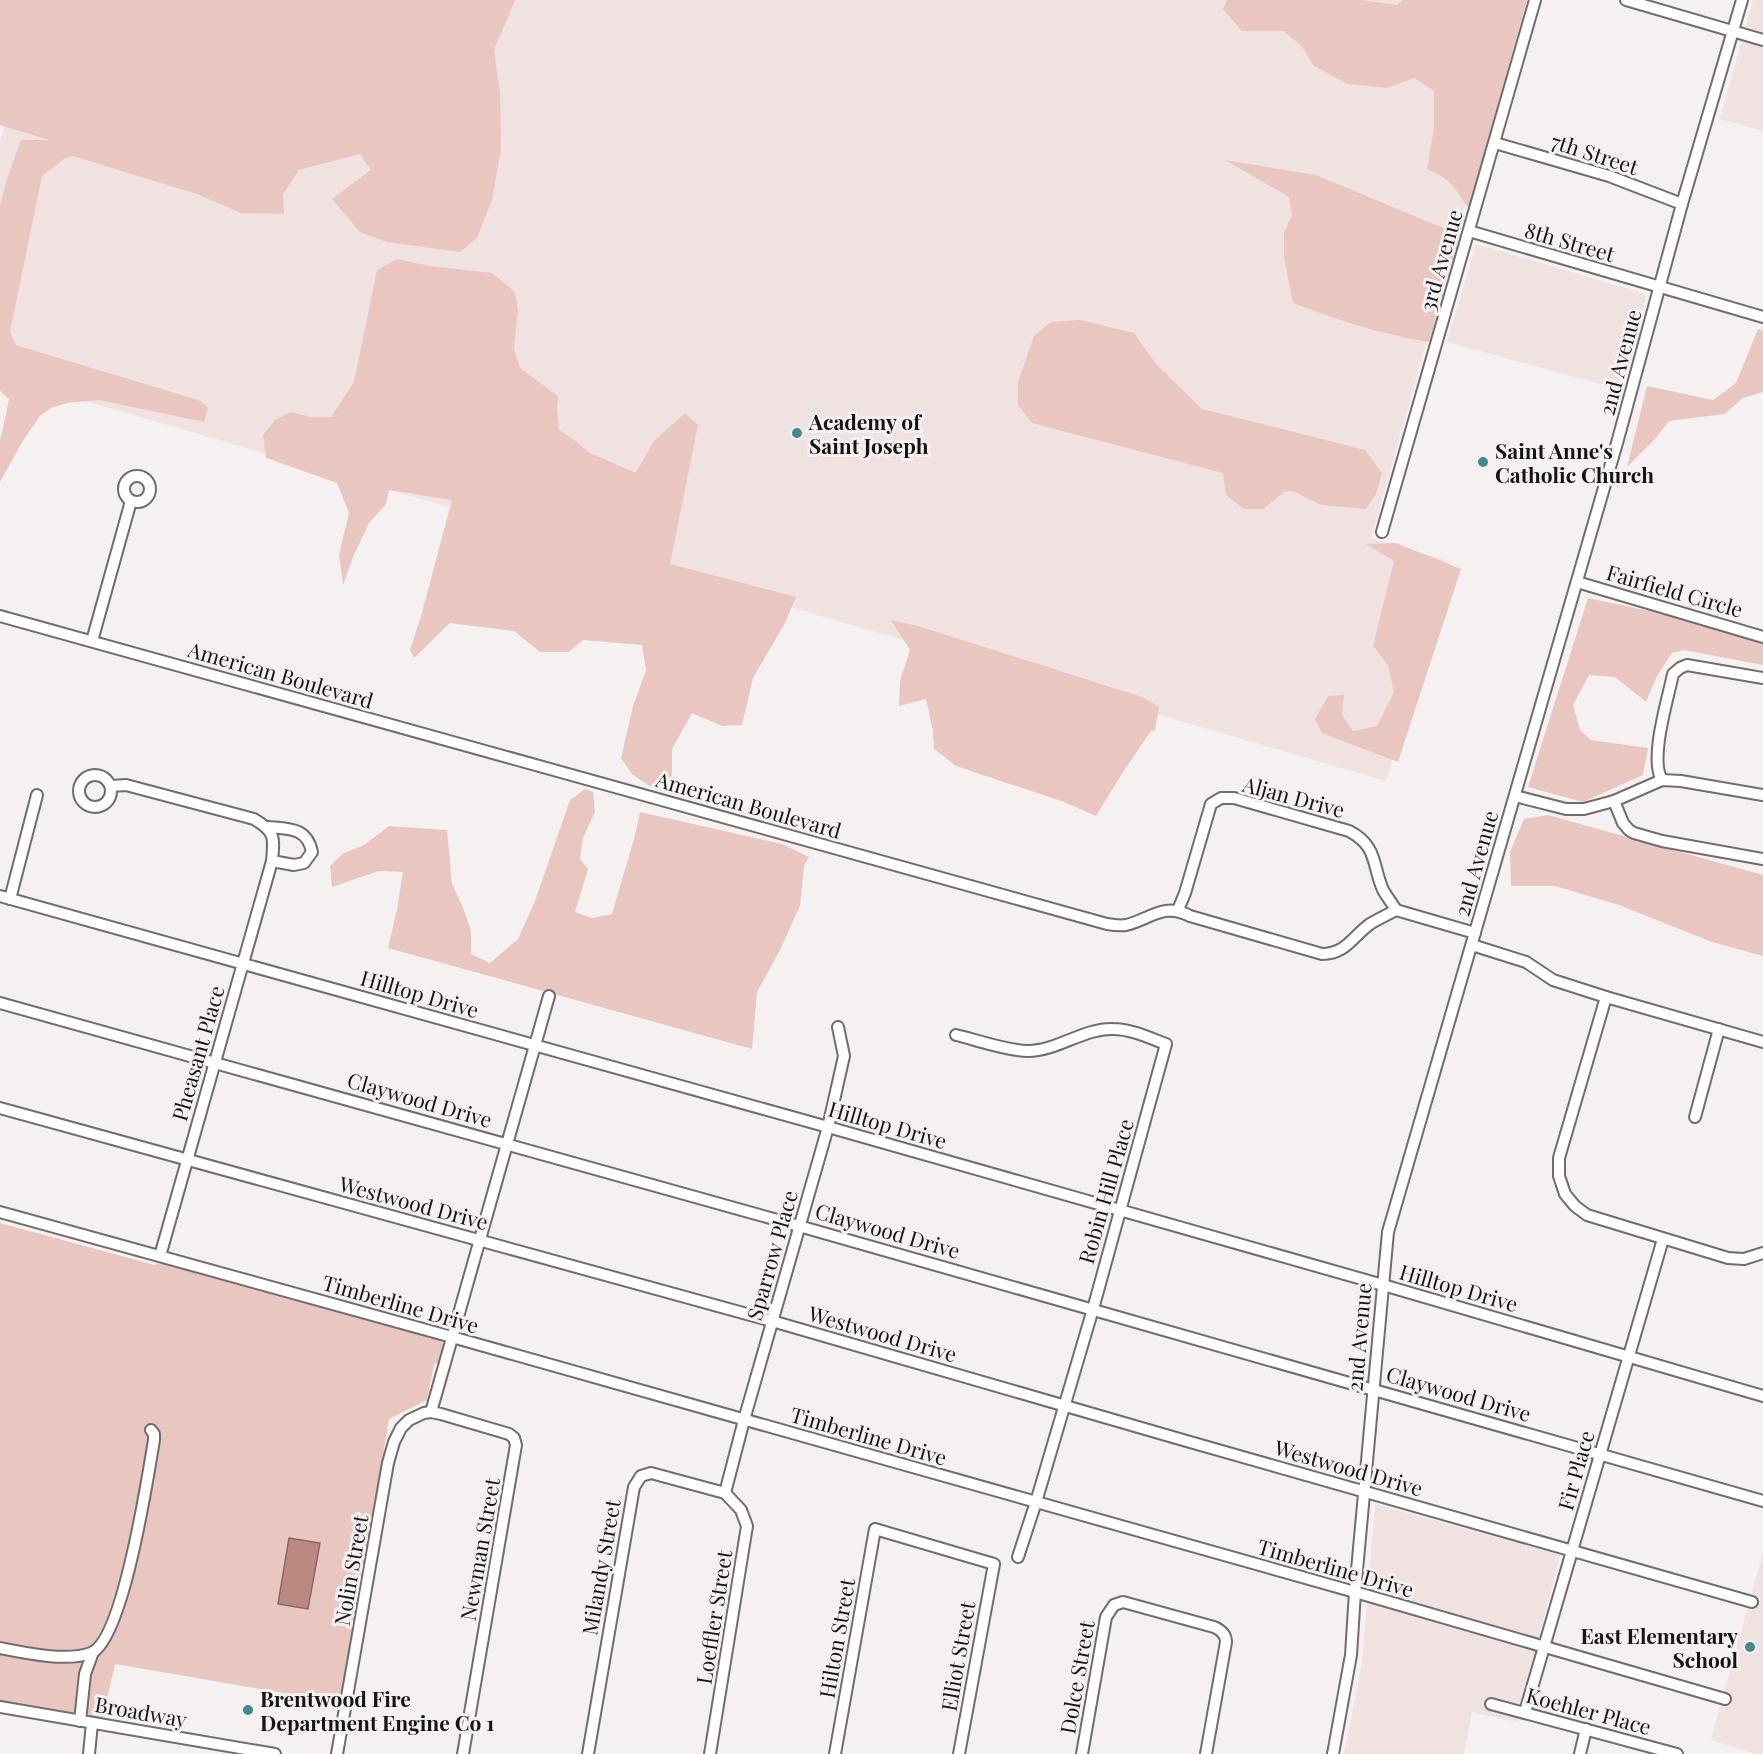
<svg xmlns="http://www.w3.org/2000/svg" width="1763" height="1754" font-family="'Playfair Display',serif">
  <style>
    .built { fill: #efe2e0 }
    .green { fill: #eac6c1 }
    .water { fill: #bc8982; stroke: #8a6661; stroke-width: 1.5 }
    .lines { fill: none; stroke-linecap: round; stroke-linejoin: round }
    .minor-casing { stroke: #726d6d; stroke-width: 14 }
    .minor { stroke: #fff; stroke-width: 10 }
    .poi-dot { fill: #428a90; stroke: #f5f1f0; stroke-width: 2 }
    .labels { text-anchor: middle; dominant-baseline: central; stroke-width: 6; stroke-linejoin: round; paint-order: stroke }
    .street-label { font-size: 21px; fill: #151313; stroke: #f5f1f0 }
    .poi-label { font-size: 21px; font-weight: bold; fill: #151313; stroke: #f5f1f0; text-anchor: start }
  </style>
  <rect width="100%" height="100%" fill="#f5f1f0"/>
  <g class="built">
    <polygon points="0,0 1523,0 1371,538 1451,562 1386,781 0,376 0,141 4,127 0,126"/>
    <polygon points="1753,0 1763,0 1763,131 1720,119"/>
    <polygon points="1476,244 1643,293 1646,298 1622,390 1447,342"/>
    <polygon points="1375,1504 1560,1555 1517,1722 1472,1712 1464,1754 1344,1754 1362,1663"/>
    <polygon points="1763,1553 1763,1754 1756,1754 1711,1740"/>
  </g>
  <g class="green">
    <polygon points="0,0 515,0 494,50 500,93 501,149 492,200 477,238 460,252 387,242 360,232 332,199 371,170 360,154 299,170 283,194 284,214 241,213 197,194 73,156 64,159 42,176 10,332 16,345 201,401 208,408 204,422 99,400 67,403 51,408 40,416 24,439 0,482 0,441 9,399 0,391 0,205 8,176 21,140 49,140 0,125"/>
    <path d="M1227,0H1362L1397,5L1403,0H1527L1469,209C1453,186 1453,181 1427,169L1434,128V91L1414,78L1387,88L1348,84L1314,66L1301,45L1283,31H1242L1223,9Z"/>
    <path d="M1225,160L1316,175L1460,235L1429,342C1382,335 1338,320 1293,303L1284,257V233L1292,215L1289,197Z"/>
    <polygon points="397,259 430,266 492,273 515,292 518,309 514,349 520,368 558,396 557,409 559,430 577,442 590,453 636,473 653,442 685,413 698,425 670,564 796,597 785,623 753,678 742,725 722,726 692,713 672,749 672,777 654,789 632,774 621,758 633,706 646,670 642,645 583,640 569,652 540,652 514,631 450,623 414,658 410,650 421,616 452,500 389,490 386,504 369,523 353,557 343,585 339,554 349,513 337,483 266,458 263,435 275,420 291,412 311,417 331,417 354,382 377,270"/>
    <polygon points="1080,320 1134,333 1156,364 1202,409 1365,450 1382,473 1376,494 1366,509 1321,505 1293,491 1284,492 1263,509 1244,509 1226,495 1223,473 1032,423 1018,405 1018,382 1034,336 1051,322"/>
    <polygon points="1758,329 1763,331 1763,392 1743,398 1725,414 1669,421 1655,439 1627,467 1647,386 1713,400 1736,383"/>
    <polygon points="1396,543 1461,569 1398,762 1322,733 1315,719 1328,696 1344,695 1342,715 1353,731 1377,726 1394,692 1388,665 1373,646 1394,561 1366,544"/>
    <polygon points="1588,598 1654,612 1763,642 1763,665 1684,650 1672,653 1657,676 1646,702 1615,677 1589,675 1573,705 1580,730 1591,740 1648,748 1643,775 1583,802 1528,787"/>
    <polygon points="891,620 918,626 1142,697 1159,707 1155,731 1151,731 1123,772 1096,816 1064,802 956,766 934,749 933,731 926,699 899,706 900,681 910,650"/>
    <polygon points="585,789 593,792 595,812 583,838 580,859 588,869 575,912 592,918 612,914 634,839 640,812 782,844 809,857 804,866 800,906 779,952 757,992 752,1049 388,948 397,910 403,872 379,871 332,887 330,866 342,854 364,845 389,826 447,830 452,884 462,905 471,931 471,954 490,963 518,939 535,901 570,800"/>
    <polygon points="1548,815 1763,875 1763,956 1712,942 1619,905 1555,886 1511,886 1510,852 1524,819"/>
    <polygon points="0,1223 155,1265 165,1262 433,1335 444,1344 440,1362 434,1364 427,1400 389,1419 342,1703 115,1664 102,1721 0,1703"/>
  </g>
  <polygon class="water" points="289,1538 320,1543 308,1609 278,1604"/>
  <g class="lines">
    <defs>
      <g id="minor">
        <polyline points="1626,0 1763,40"/>
        <polyline points="1495,143 1609,176 1682,204"/>
        <polyline points="1469,231 1763,317"/>
        <circle cx="137" cy="489" r="13"/>
        <polyline points="1382,532 1535,0"/>
        <polyline points="1577,582 1763,637"/>
        <path d="M0,616L1107,924C1113,925 1120,926 1126,925C1151,919 1163,902 1190,916L1322,954C1346,954 1352,937 1370,924C1378,919 1387,915 1396,910L1475,933"/>
        <polyline points="92,641 131,501"/>
        <circle cx="95" cy="791" r="16"/>
        <path d="M1662,780C1649,759 1668,699 1673,674L1680,668L1687,665L1763,678"/>
        <path d="M111,786L126,785L254,819C276,832 274,838 272,861L160,1256"/>
        <polyline points="1515,796 1566,809 1584,809 1614,801 1662,780 1681,781 1763,795"/>
        <polyline points="1614,801 1623,823 1629,830 1634,833 1662,841 1763,859"/>
        <path d="M267,827C289,829 307,827 312,852L304,863L294,865L272,861"/>
        <polyline points="0,896 828,1127 1390,1287 1763,1396"/>
        <polyline points="10,899 37,795"/>
        <path d="M1178,910L1185,893L1211,804L1221,798H1234L1349,831C1378,846 1372,865 1383,890C1387,897 1392,903 1396,910"/>
        <polyline points="1472,945 1526,962 1553,980 1606,997 1763,1042"/>
        <polyline points="1606,997 1559,1158 1559,1176 1565,1194 1575,1206 1587,1215 1728,1258 1744,1259 1763,1253"/>
        <polyline points="0,1003 799,1226 1763,1501"/>
        <path d="M956,1035C977,1040 1008,1051 1028,1051C1057,1051 1084,1028 1113,1029C1131,1029 1150,1038 1166,1044L1093,1309L1036,1502L1018,1557"/>
        <polyline points="0,1108 772,1321 1183,1440 1752,1602"/>
        <polyline points="1695,1117 1719,1029"/>
        <polyline points="0,1212 452,1337 1355,1592 1725,1699"/>
        <polyline points="431,1412 549,996"/>
        <polyline points="725,1493 744,1420 828,1127 844,1056 838,1027"/>
        <path d="M0,1648C25,1653 67,1662 91,1653C123,1640 148,1476 154,1440V1434L151,1430"/>
        <polyline points="1491,1704 1677,1754"/>
        <polyline points="0,1707 275,1754"/>
        <polyline points="1525,1712 1663,1239"/>
        <polyline points="80,1721 85,1674 93,1652"/>
        <polyline points="89,1754 92,1723"/>
        <polyline points="337,1754 388,1463 394,1442 401,1428 409,1420 424,1413 431,1412 441,1414 509,1434 514,1438 516,1445 463,1754"/>
        <polyline points="588,1754 634,1487 641,1476 651,1473 725,1493 741,1510 747,1526 710,1754"/>
        <polyline points="835,1754 875,1529 994,1564 959,1754"/>
        <path d="M1082,1754L1106,1617L1114,1605L1123,1602L1214,1627C1221,1630 1226,1635 1226,1642L1206,1754"/>
        <polyline points="1333,1754 1351,1655 1355,1592 1388,1232 1617,443 1682,204 1742,0"/>
        <polyline points="1580,1754 1586,1729"/>
      </g>
    </defs>
    <use href="#minor" class="minor-casing"/>
    <use href="#minor" class="minor"/>
  </g>
  <g class="poi-dot">
    <circle cx="797" cy="433" r="6"/>
    <circle cx="1483" cy="462" r="6"/>
    <circle cx="1750" cy="1647" r="6"/>
    <circle cx="248" cy="1710" r="6"/>
  </g>
  <g class="labels">
    <g class="street-label">
      <text transform="translate(1595 153) rotate(18)">7th Street</text>
      <text transform="translate(1570 241) rotate(16)">8th Street</text>
      <text transform="translate(1440 260) rotate(-74)">3rd Avenue</text>
      <text transform="translate(1619 362) rotate(-75)">2nd Avenue</text>
      <text transform="translate(1675 590) rotate(16)">Fairfield Circle</text>
      <text transform="translate(281 674) rotate(16)">American Boulevard</text>
      <text transform="translate(1294 796) rotate(15)">Aljan Drive</text>
      <text transform="translate(749 804) rotate(16)">American Boulevard</text>
      <text transform="translate(1475 863) rotate(-74)">2nd Avenue</text>
      <text transform="translate(420 993) rotate(16)">Hilltop Drive</text>
      <text transform="translate(197 1053) rotate(-74)">Pheasant Place</text>
      <text transform="translate(420 1099) rotate(16)">Claywood Drive</text>
      <text transform="translate(888 1124) rotate(16)">Hilltop Drive</text>
      <text transform="translate(1105 1191) rotate(-74)">Robin Hill Place</text>
      <text transform="translate(414 1202) rotate(15)">Westwood Drive</text>
      <text transform="translate(888 1230) rotate(16)">Claywood Drive</text>
      <text transform="translate(771 1255) rotate(-74)">Sparrow Place</text>
      <text transform="translate(1459 1287) rotate(16)">Hilltop Drive</text>
      <text transform="translate(401 1303) rotate(16)">Timberline Drive</text>
      <text transform="translate(883 1333) rotate(16)">Westwood Drive</text>
      <text transform="translate(1358 1337) rotate(-85)">2nd Avenue</text>
      <text transform="translate(1459 1393) rotate(16)">Claywood Drive</text>
      <text transform="translate(869 1435) rotate(16)">Timberline Drive</text>
      <text transform="translate(1349 1467) rotate(16)">Westwood Drive</text>
      <text transform="translate(1575 1470) rotate(-74)">Fir Place</text>
      <text transform="translate(479 1549) rotate(-80)">Newman Street</text>
      <text transform="translate(600 1567) rotate(-80)">Milandy Street</text>
      <text transform="translate(1336 1567) rotate(16)">Timberline Drive</text>
      <text transform="translate(350 1570) rotate(-80)">Nolin Street</text>
      <text transform="translate(713 1617) rotate(-81)">Loeffler Street</text>
      <text transform="translate(836 1638) rotate(-80)">Hilton Street</text>
      <text transform="translate(957 1656) rotate(-80)">Elliot Street</text>
      <text transform="translate(1076 1677) rotate(-80)">Dolce Street</text>
      <text transform="translate(1589 1710) rotate(15)">Koehler Place</text>
      <text transform="translate(141 1711) rotate(10)">Broadway</text>
    </g>
    <g class="poi-label">
      <text x="809" y="421">Academy of<tspan x="809" dy="24">Saint Joseph</tspan></text>
      <text x="1495" y="450">Saint Anne's<tspan x="1495" dy="24">Catholic Church</tspan></text>
      <text x="1738" y="1635" text-anchor="end">East Elementary<tspan x="1738" dy="24">School</tspan></text>
      <text x="260" y="1698">Brentwood Fire<tspan x="260" dy="24">Department Engine Co 1</tspan></text>
    </g>
  </g>
</svg>
